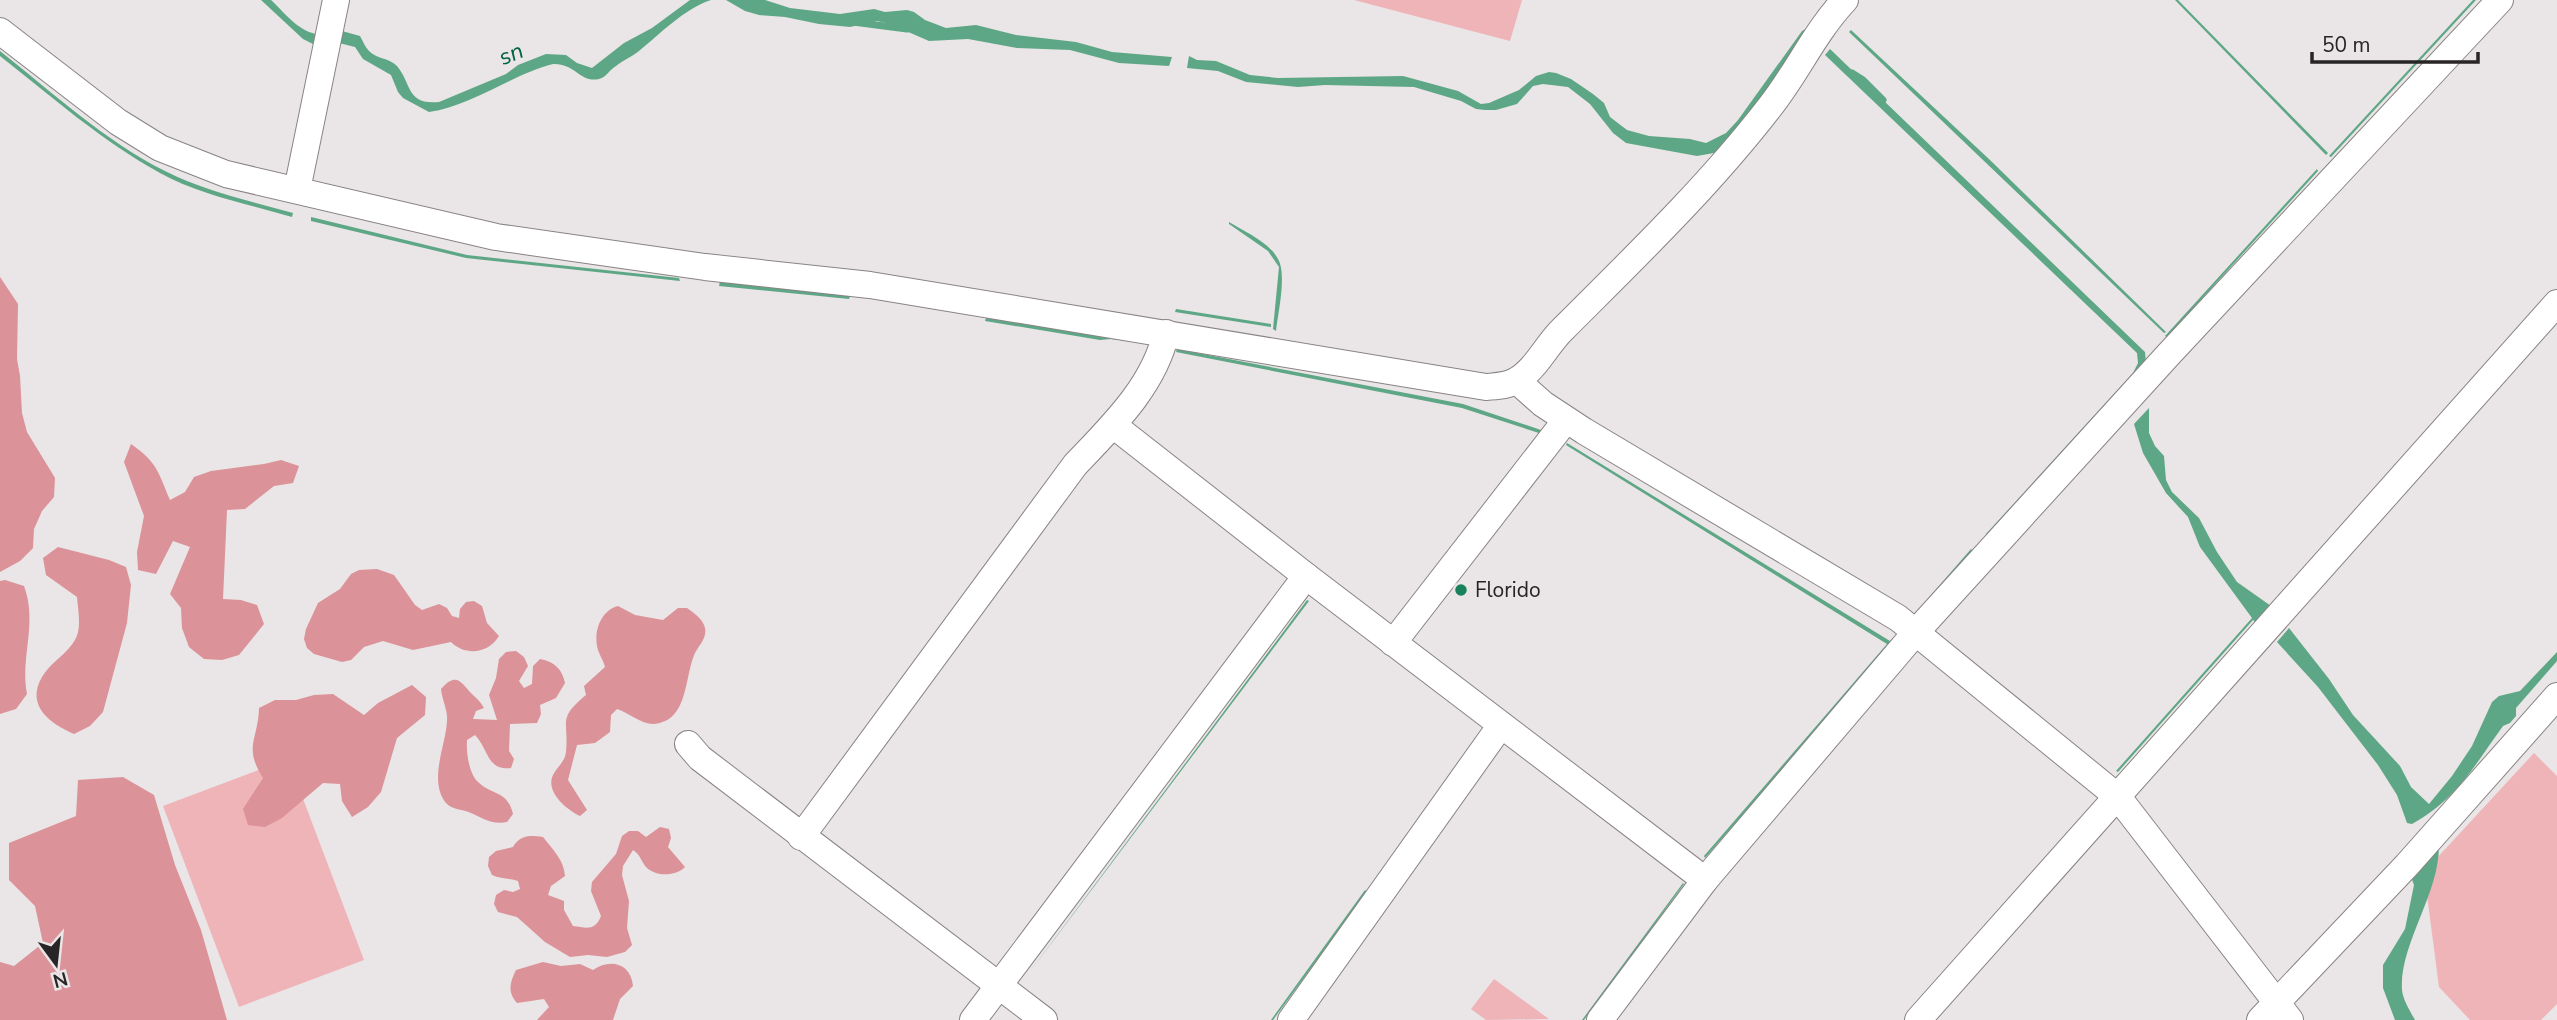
<svg xmlns="http://www.w3.org/2000/svg" width="2557" height="1020" font-family="'Nunito Sans',sans-serif">
  <style>
    .green { fill: #efb4b8 }
    .forest { fill: #db9298 }
    .water { fill: #5ea786 }
    .lines { fill: none; stroke-linecap: round; stroke-linejoin: round }
    .stream { stroke: #5ea786; stroke-width: 7 }
    .minor-casing { stroke: #898484; stroke-width: 28 }
    .minor { stroke: #fff; stroke-width: 26 }
    .poi-dot { fill: #19815c; stroke: #eae5e6; stroke-width: 2.5 }
    .labels { text-anchor: middle; dominant-baseline: central; stroke-width: 6; stroke-linejoin: round; paint-order: stroke }
    .poi-label { font-size: 21px; fill: #272525; stroke: #eae5e6; text-anchor: start }
    .water-label { font-size: 23px; font-style: italic; fill: #006344; stroke: #eae5e6 }
  </style>
  <rect width="100%" height="100%" fill="#eae5e6"/>
  <g class="green">
    <polygon points="1354,0 1522,0 1510,41"/>
    <polygon points="2534,753 2557,776 2557,1004 2541,1020 2470,1020 2439,987 2424,872"/>
    <polygon points="288,759 364,960 239,1007 163,806"/>
    <polygon points="1494,979 1549,1019 1486,1020 1471,1009"/>
  </g>
  <g class="forest">
    <polygon points="0,277 18,304 17,359 20,376 22,413 27,432 55,478 54,497 42,511 34,529 33,548 20,561 0,572"/>
    <path d="M131,444C158,463 158,472 170,500L185,492L194,477L211,471L264,464L281,460L299,466L293,483L274,486L245,509L227,510L223,599L241,600L257,605L264,624L239,655L222,660L204,659L189,647L182,628L181,608L170,594L190,547L173,541L156,574L138,570L137,552L144,516L124,462Z"/>
    <path d="M58,547L109,560L126,567L131,585L127,623L103,712L90,726L74,734C51,724 25,706 42,677C50,663 67,654 75,640C82,629 78,610 77,597L46,575L43,558Z"/>
    <path d="M377,569L394,575L415,605L422,610L439,604L447,608L452,616L459,618L460,609L466,602L474,601L482,606L487,623L499,636C488,654 465,656 451,642L413,650L383,641L364,647L351,660L342,662L314,654L307,648L304,639L306,629L318,603L340,589L351,574L359,570Z"/>
    <path d="M5,580L24,586C38,624 20,656 27,694L16,709L0,714V581Z"/>
    <path d="M618,606L635,615L663,620L678,608H687C694,613 703,619 705,628C707,638 699,645 695,653C684,677 689,722 653,724C641,724 629,713 617,709L611,715L610,732L595,743L577,745L568,780L587,810L580,816C567,810 545,792 553,775C557,767 565,762 566,752C569,720 557,719 586,695L584,686L605,667C603,659 598,653 597,646C594,629 602,610 618,606Z"/>
    <path d="M516,651L524,657L528,666L519,681L524,688L532,684L533,666L540,659C555,662 562,669 565,683L556,698L540,705L541,714L537,723L510,724L509,751L514,759L511,768C487,771 489,750 475,735L467,740C466,752 469,774 478,782C493,796 507,790 513,814L507,822C493,825 484,819 471,813C463,809 452,810 446,803C428,781 446,745 447,721C448,710 442,700 441,689C457,671 461,683 472,694C477,699 480,701 484,708L476,711L473,719L497,720L489,695L496,678L499,659L506,652Z"/>
    <path d="M412,685L426,697L425,715L397,738L381,792L368,807L352,817L342,801L340,784L323,783L282,818L265,827L248,825L243,809L263,778C243,746 258,741 259,708L275,700H296L314,695L333,694L364,715L378,703Z"/>
    <polygon points="123,777 154,795 175,865 201,930 227,1020 0,1020 0,962 14,966 43,943 35,906 9,880 9,843 76,816 78,780"/>
    <path d="M660,827L669,829L671,838L668,847L685,867C676,876 657,877 647,868C641,862 641,855 633,850L623,866L622,875L629,901L627,928L632,945L625,952L607,957L588,955L570,957L545,942L517,917L498,912L494,904L496,895L504,890L513,892L520,889L518,881C509,878 501,879 492,875L488,866L489,857L496,851L513,847C520,835 530,835 543,837C553,850 564,860 565,876L551,886L548,895L564,901V910L573,926C587,928 595,931 601,916L591,891L592,882L616,854L622,836L629,831H638L646,837Z"/>
    <path d="M543,962L561,966L580,964L593,970C610,958 631,963 633,986L620,999L613,1020H537L549,1007L544,999L517,1003C507,992 510,982 516,970Z"/>
  </g>
  <g class="water">
    <path d="M261,0H271C284,12 297,30 316,34L313,44L303,39Z"/>
    <path d="M690,0H711C684,9 661,33 639,51C632,57 623,60 616,66C609,70 607,77 599,79C580,83 575,63 553,64C513,74 469,107 429,112L403,98L398,92L391,75L363,59L355,47L339,43L342,31L360,36C363,41 365,47 369,51C376,59 390,58 397,66C412,84 406,105 439,102L506,74L518,65L546,54L566,55L577,63L592,68L624,43L652,28Z"/>
    <polygon points="726,0 765,0 790,8 840,14 874,9 885,12 907,10 914,12 925,20 946,28 976,25 1016,35 1076,42 1112,52 1172,57 1169,66 1119,63 1070,50 1017,48 968,39 929,41 890,24 877,21 850,27 819,24 785,17 759,15 745,11"/>
    <polygon points="2175,0 2178,0 2328,153 2326,155"/>
    <polygon points="2473,0 2476,0 2331,157 2329,156"/>
    <polygon points="1811,26 1728,146 1714,153 1697,156 1626,143 1613,133 1590,104 1568,87 1543,84 1533,86 1517,104 1496,110 1485,110 1476,109 1461,101 1414,87 1325,85 1298,87 1246,82 1218,71 1187,68 1189,56 1197,60 1216,61 1250,75 1278,78 1403,76 1458,91 1481,104 1489,103 1519,90 1536,76 1549,72 1556,73 1571,79 1593,94 1604,103 1610,117 1627,130 1649,136 1690,139 1706,143 1726,133 1738,120 1802,31"/>
    <polygon points="1851,30 1990,160 2166,332 2164,333 1849,32"/>
    <polygon points="1830,49 2145,352 2146,363 2140,366 2135,375 1987,536 1986,534 2133,373 2138,363 2137,353 1825,55"/>
    <path d="M0,51C53,93 105,141 165,171C205,191 249,201 293,213L292,217C248,204 200,195 160,173C102,141 52,97 0,56Z"/>
    <polygon points="2317,169 2318,171 2167,337 2165,336"/>
    <polygon points="311,217 467,255 679,278 680,281 466,258 311,221"/>
    <path d="M1229,222C1245,232 1269,242 1278,259C1287,274 1278,313 1276,331L1273,329L1279,267L1268,251L1229,224Z"/>
    <polygon points="720,281 850,296 849,299 719,286"/>
    <polygon points="1176,309 1271,324 1271,327 1175,312"/>
    <polygon points="986,318 1143,343 1111,339 1100,340 985,321"/>
    <polygon points="1177,349 1463,404 1544,431 1542,434 1462,408 1176,352"/>
    <polygon points="2149,408 2149,433 2155,446 2164,456 2166,480 2172,492 2199,518 2217,552 2237,582 2271,606 2255,622 2253,620 2118,772 2116,771 2252,618 2200,547 2188,517 2166,493 2143,453 2134,424"/>
    <polygon points="1567,443 1890,641 1902,628 1813,554 1814,552 1854,577 1911,618 1971,549 1973,551 1705,858 1704,856 1887,644 1566,445"/>
    <polygon points="1307,600 1309,601 1026,977"/>
    <path d="M2289,628L2329,679L2353,715L2400,766L2411,787L2429,804L2452,776L2472,746L2492,702L2499,696L2520,691L2557,652V661L2516,708V716L2510,723L2503,726C2474,766 2457,799 2412,824L2407,823L2397,795L2378,765L2318,687L2277,642Z"/>
    <path d="M2439,846C2439,895 2399,945 2402,990C2403,1000 2410,1011 2415,1020H2395L2383,988V965L2405,929L2414,885L2411,877Z"/>
    <polygon points="1683,883 1684,884 1584,1020 1582,1020"/>
    <polygon points="1365,890 1367,892 1273,1020 1271,1020"/>
  </g>
  <g class="lines">
    <g class="stream">
      <polyline points="853,22 907,29"/>
      <polyline points="1852,73 1863,80 1883,100"/>
    </g>
    <defs>
      <g id="minor">
        <path d="M0,31L118,122L160,148L226,174L496,237L705,267L870,285L1486,387C1497,386 1508,386 1517,380C1536,369 1547,344 1563,329C1634,258 1707,188 1769,108C1797,73 1814,33 1845,0"/>
        <polyline points="297,190 336,0"/>
        <polyline points="1517,381 1543,404 1584,431 1898,618 2118,797 2290,1020"/>
        <polyline points="1113,425 1306,576 1705,880"/>
        <polyline points="1393,643 1566,420"/>
        <polyline points="688,744 700,758 1044,1020"/>
        <path d="M801,837L1075,465C1112,426 1154,386 1166,333"/>
        <polyline points="973,1020 1306,576"/>
        <polyline points="1291,1020 1501,725"/>
        <polyline points="1600,1020 1705,880 1916,632 2169,354 2500,0"/>
        <polyline points="1918,1020 2557,303"/>
        <polyline points="2260,1020 2407,865 2557,696"/>
      </g>
    </defs>
    <use href="#minor" class="minor-casing"/>
    <use href="#minor" class="minor"/>
  </g>
  <circle class="poi-dot" cx="1461" cy="590" r="7"/>
  <g class="labels">
    <g class="poi-label">
      <text x="1475" y="590">Florido</text>
    </g>
    <g class="water-label">
      <text transform="translate(511 54) rotate(-23)">sn</text>
    </g>
  </g>
  <g transform="translate(56 964) rotate(165)" stroke="#eae5e6" stroke-width="5" paint-order="stroke">
  <path d="M0-5L12 26L0 18L-12 26Z" fill="#272525"/>
  <text y="-10" font-size="19" font-weight="bold" text-anchor="middle" fill="#272525">N</text>
  </g>
  <path d="M2312 52v10h166v-10" fill="none" stroke="#272525" stroke-width="3.5"/>
  <text x="2322" y="52" font-size="21" fill="#272525" stroke="#eae5e6" stroke-width="5" paint-order="stroke">50 m</text>
</svg>
